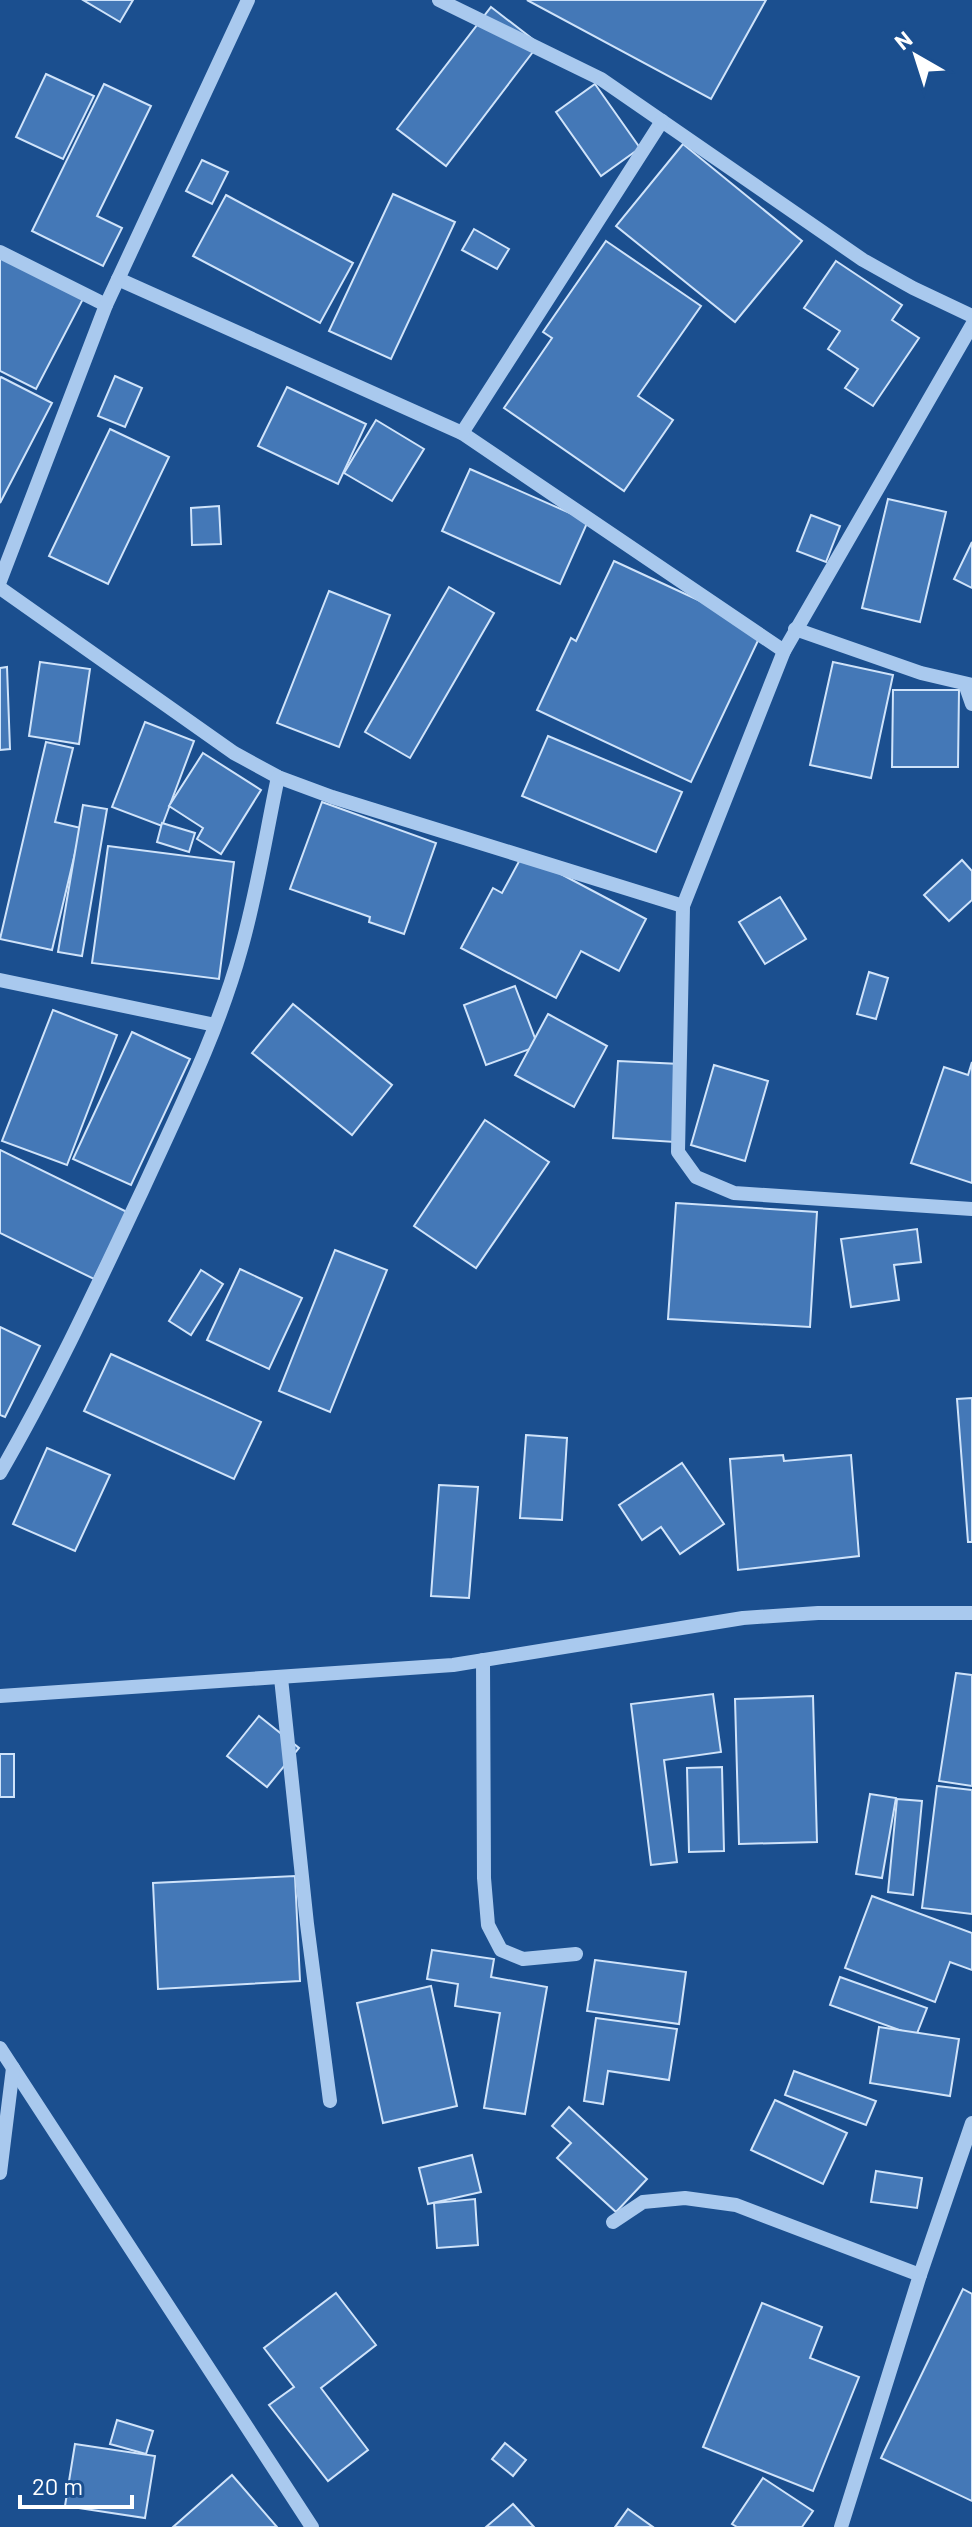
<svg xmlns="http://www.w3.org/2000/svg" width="972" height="2527" font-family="Barlow,sans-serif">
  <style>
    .building { fill: #4478b7; stroke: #cfe3fa; stroke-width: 2 }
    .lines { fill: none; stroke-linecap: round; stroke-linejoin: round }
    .minor { stroke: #a9c9ee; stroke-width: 14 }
  </style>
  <rect width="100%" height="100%" fill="#1b4f8f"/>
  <g class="building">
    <polygon points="83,0 133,0 120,22"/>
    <polygon points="527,0 766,0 711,99"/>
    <polygon points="491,7 539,44 446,166 397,129"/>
    <polygon points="46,74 94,96 63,159 16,137"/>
    <polygon points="104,84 151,106 97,216 122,228 103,266 32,231"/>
    <polygon points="595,84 640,148 601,176 556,112"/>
    <polygon points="683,144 802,241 735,322 616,226"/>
    <polygon points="202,160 228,172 212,204 186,191"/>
    <polygon points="393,194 455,222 391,359 329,331"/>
    <polygon points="226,195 353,263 320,323 193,256"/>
    <polygon points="474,229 509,249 497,269 462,250"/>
    <polygon points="606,241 701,306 638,396 673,420 624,491 504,408 552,338 543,332"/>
    <polygon points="0,254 84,297 36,389 0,371"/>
    <polygon points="836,261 902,305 892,320 919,338 873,406 845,388 858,369 828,349 840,331 804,308"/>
    <polygon points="115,376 142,388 125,427 98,416"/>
    <polygon points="1,377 52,403 0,503 0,379"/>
    <polygon points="287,387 366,424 338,484 258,446"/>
    <polygon points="376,420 424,449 392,501 344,473"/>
    <polygon points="110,429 169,457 108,584 49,556"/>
    <polygon points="470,469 588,521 560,584 442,531"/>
    <polygon points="888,499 946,512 920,622 862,608"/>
    <polygon points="219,506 221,544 192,545 191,508"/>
    <polygon points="811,515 840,526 826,562 797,551"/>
    <polygon points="972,542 972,588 954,579"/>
    <polygon points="614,561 763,630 691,782 537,710 571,638 576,641"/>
    <polygon points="449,587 494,613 410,758 365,732"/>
    <polygon points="329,591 390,615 339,747 277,723"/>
    <polygon points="40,662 90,669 79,744 29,736"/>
    <polygon points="833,662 893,675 871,778 810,765"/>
    <polygon points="7,667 10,749 0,750 0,668"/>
    <polygon points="893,690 959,690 958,767 892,767"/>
    <polygon points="145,722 194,741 162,826 112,807"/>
    <polygon points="548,736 682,792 656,852 522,796"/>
    <polygon points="46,742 73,748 55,822 81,828 52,950 0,939"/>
    <polygon points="203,753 261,790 221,854 197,839 203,828 169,806"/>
    <polygon points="322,802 436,843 404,934 369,922 370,917 290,889"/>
    <polygon points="83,805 107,809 82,956 58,952"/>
    <polygon points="162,823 195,833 189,852 157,842"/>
    <polygon points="108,846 234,862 219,979 92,963"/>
    <polygon points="523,854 646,919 619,971 581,951 556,998 461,948 493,888 502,893"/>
    <polygon points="962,860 972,871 972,900 949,921 924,895"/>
    <polygon points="780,897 806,939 765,964 739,922"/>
    <polygon points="869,972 888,978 876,1019 857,1014"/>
    <polygon points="515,986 538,1046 486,1065 464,1005"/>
    <polygon points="293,1004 392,1085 352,1135 252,1053"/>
    <polygon points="53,1010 117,1035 67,1165 2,1141"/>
    <polygon points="548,1014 607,1046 574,1107 515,1075"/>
    <polygon points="132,1032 190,1059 131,1185 73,1159"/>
    <polygon points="618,1061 680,1064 675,1142 613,1138"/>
    <polygon points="972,1062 972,1183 911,1163 944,1067 968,1075"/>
    <polygon points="714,1065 768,1081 745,1161 691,1145"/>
    <polygon points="485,1120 549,1162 476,1268 414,1226"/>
    <polygon points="0,1150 127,1212 94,1279 0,1233"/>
    <polygon points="676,1203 817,1212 810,1327 668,1319"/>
    <polygon points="917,1229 921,1262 894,1265 899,1300 851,1307 841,1239"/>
    <polygon points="335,1250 387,1270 330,1412 279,1391"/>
    <polygon points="240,1269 302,1298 269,1369 207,1340"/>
    <polygon points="201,1270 223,1284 191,1335 169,1321"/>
    <polygon points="0,1327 40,1346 5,1417 0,1415"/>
    <polygon points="111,1354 261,1422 234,1479 84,1411"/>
    <polygon points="972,1398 972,1542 968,1542 957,1399"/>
    <polygon points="526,1435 567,1438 562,1520 520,1518"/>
    <polygon points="47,1448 110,1475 75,1551 13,1524"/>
    <polygon points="783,1455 784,1461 851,1455 859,1556 738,1570 730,1459"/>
    <polygon points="682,1463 724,1524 680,1554 661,1527 642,1540 619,1505"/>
    <polygon points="439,1485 478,1487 469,1598 431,1596"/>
    <polygon points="956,1673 972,1675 972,1786 939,1781"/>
    <polygon points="713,1694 721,1752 664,1760 677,1862 651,1865 631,1704"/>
    <polygon points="813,1696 817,1842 739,1844 735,1699"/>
    <polygon points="259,1716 299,1748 267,1787 227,1756"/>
    <rect x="0" y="1754" width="14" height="43"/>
    <polygon points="722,1767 724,1851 689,1852 687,1768"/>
    <polygon points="937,1786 972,1790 972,1914 922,1908"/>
    <polygon points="870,1794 896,1798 882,1878 856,1874"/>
    <polygon points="897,1799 922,1801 913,1895 888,1892"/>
    <polygon points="295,1876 300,1981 158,1989 153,1883"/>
    <polygon points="872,1896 972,1933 972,1970 950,1962 935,2002 845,1968"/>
    <polygon points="432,1950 494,1959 491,1977 547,1987 525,2114 484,2108 500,2013 455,2006 458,1984 427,1979"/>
    <polygon points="595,1960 686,1972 679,2024 587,2011"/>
    <polygon points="840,1977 927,2008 916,2036 830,2005"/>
    <polygon points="431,1986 457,2106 383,2123 357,2003"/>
    <polygon points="596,2018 677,2029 669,2080 608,2071 603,2104 584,2101"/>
    <polygon points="879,2027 959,2039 950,2096 870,2083"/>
    <polygon points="794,2071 876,2101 866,2125 785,2095"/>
    <polygon points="775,2100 847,2133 823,2184 751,2150"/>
    <polygon points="569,2107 647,2179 616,2212 557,2158 571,2143 552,2126"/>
    <polygon points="472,2155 481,2192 428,2204 419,2168"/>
    <polygon points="876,2171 922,2178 917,2208 871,2202"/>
    <polygon points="475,2199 478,2245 437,2248 434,2203"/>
    <polygon points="963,2289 972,2294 972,2501 881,2458"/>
    <polygon points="336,2293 376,2345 321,2388 368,2450 328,2481 269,2405 294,2387 264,2348"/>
    <polygon points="762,2303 822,2327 810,2358 859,2377 813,2491 703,2447"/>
    <polygon points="117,2420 153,2431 146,2454 110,2444"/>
    <polygon points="505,2443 526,2460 513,2476 492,2459"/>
    <polygon points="75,2444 155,2456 145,2518 65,2506"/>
    <polygon points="232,2475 277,2527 173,2527"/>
    <polygon points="763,2478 813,2511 802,2527 737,2527 732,2524"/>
    <polygon points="513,2504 534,2527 486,2527"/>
    <polygon points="628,2509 653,2527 615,2527"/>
  </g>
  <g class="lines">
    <g class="minor">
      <polyline points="439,0 601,79 863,260 913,288 972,316"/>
      <polyline points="0,252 106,305"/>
      <polyline points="118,279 462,433 784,651"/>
      <polyline points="972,325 784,651 683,906 678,1152 696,1177 734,1193 972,1209"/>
      <polyline points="462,433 662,121"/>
      <polyline points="0,581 106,305 248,0"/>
      <polyline points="0,588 234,753 278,777 332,797 683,906"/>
      <polyline points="795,629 921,673 972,685"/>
      <polyline points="965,684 972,704"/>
      <polyline points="0,980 215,1025"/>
      <path d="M0,1473C53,1382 97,1286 142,1191C178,1112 218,1033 241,949C257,893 266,834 278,777"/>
      <polyline points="483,1660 484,1878 488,1925 501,1950 523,1959 576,1954"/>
      <polyline points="281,1678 307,1924 330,2101"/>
      <polyline points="0,1696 453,1665 743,1618 818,1613 972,1613"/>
      <polyline points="0,2048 312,2527"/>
      <polyline points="0,2173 13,2068"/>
      <polyline points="613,2222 643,2202 685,2198 736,2205 920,2275"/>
      <polyline points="841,2527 920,2275 972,2123"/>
    </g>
  </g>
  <g transform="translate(916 56) rotate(321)" stroke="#1b4f8f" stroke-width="6" paint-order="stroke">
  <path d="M0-6L14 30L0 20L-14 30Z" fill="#ffffff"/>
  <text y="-12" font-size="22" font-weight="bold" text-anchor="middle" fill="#ffffff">N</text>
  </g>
  <path d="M20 2495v12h112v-12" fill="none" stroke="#ffffff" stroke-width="4"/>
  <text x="32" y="2495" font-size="24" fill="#ffffff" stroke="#1b4f8f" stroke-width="6" paint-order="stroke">20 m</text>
</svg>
